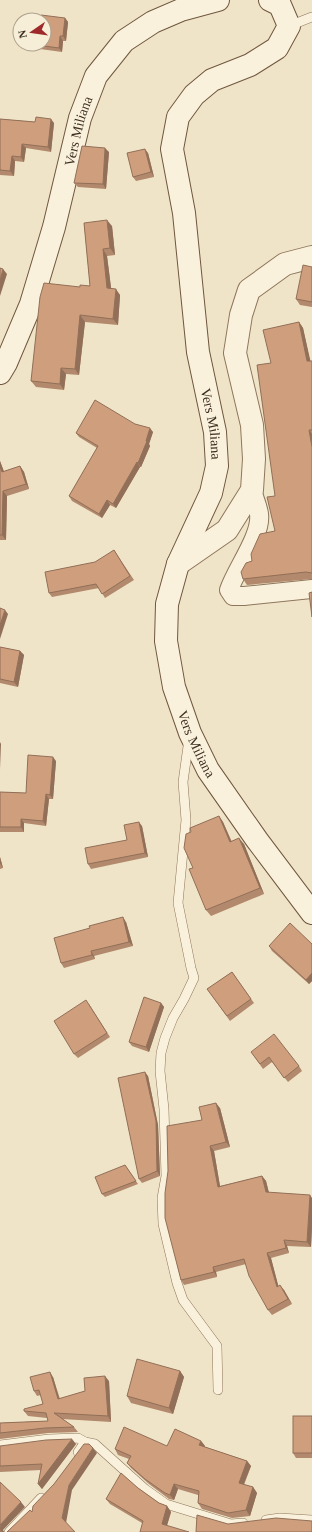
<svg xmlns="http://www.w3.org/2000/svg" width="312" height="1532" font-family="'Times New Roman',serif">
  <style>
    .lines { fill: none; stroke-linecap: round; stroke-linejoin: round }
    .service-casing { stroke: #8d765c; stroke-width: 10 }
    .minor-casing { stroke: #8d765c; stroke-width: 20 }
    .tertiary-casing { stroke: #8d765c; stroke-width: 24 }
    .secondary-casing { stroke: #6f573f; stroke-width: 24 }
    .service { stroke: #faf1dc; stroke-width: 9 }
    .minor { stroke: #faf1dc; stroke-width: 18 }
    .tertiary { stroke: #faf1dc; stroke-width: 22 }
    .secondary { stroke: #faf1dc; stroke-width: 22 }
    .wall { fill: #b2896c }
    .shaded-wall { fill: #916f58 }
    .building { fill: #cf9f7d; stroke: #916f58 }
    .labels { text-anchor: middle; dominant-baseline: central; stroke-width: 4; stroke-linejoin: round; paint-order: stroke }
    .street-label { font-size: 14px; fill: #3d2e20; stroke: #f7eed8 }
  </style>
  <rect width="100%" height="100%" fill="#f0e4c8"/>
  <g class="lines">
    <defs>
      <g id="service">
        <polyline points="289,26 312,17"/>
        <polyline points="189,739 183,782 186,820 178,903 191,968 194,978 184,999 173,1018 165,1038 161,1053 160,1071 164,1109 166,1176 162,1198 163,1224 177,1283 183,1300 217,1346 218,1390"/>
        <polyline points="0,1445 49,1439 78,1438 85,1442"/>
        <polyline points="78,1452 85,1442 95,1444 145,1489 166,1504 231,1524 243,1523"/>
        <polyline points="266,1520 280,1518 312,1520"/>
        <polyline points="9,1532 41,1498"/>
      </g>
      <path id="minor" d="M252,490C254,498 258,506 259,514C262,535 236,569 229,590L233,596H244L312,589"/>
      <polyline id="tertiary" points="178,564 227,530 252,490 254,459 252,425 235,353 241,315 249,290 285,264 312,257"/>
      <g id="secondary">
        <path id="s1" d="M270,0L280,5L289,26L277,48L250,65L212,80L194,95L178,117L172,149L184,213L198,352L215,432L217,466L211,493L178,564L167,604L166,641L174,687L190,733L208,770L257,840L312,913"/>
        <path id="s2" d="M0,373L6,363L31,304L54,227L80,118L96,76L124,41L153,22L181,10L218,0"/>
      </g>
    </defs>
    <use href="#service" class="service-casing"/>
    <use href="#minor" class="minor-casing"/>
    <use href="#tertiary" class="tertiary-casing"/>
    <use href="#secondary" class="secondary-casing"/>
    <use href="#service" class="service"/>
    <use href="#minor" class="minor"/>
    <use href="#tertiary" class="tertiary"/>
    <use href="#secondary" class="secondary"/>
  </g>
  <g class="wall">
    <polygon points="65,18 68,22 66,41 63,41 62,52 40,49 37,45"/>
    <polygon points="0,119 35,122 54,123 51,152 26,148 24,162 15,161 14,176 0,175"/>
    <polygon points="109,152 106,189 78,187 74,183"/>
    <polygon points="148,153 154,177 136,181 133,177"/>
    <polygon points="84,223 112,226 115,255 107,256 111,288 120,295 118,325 85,322 79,375 66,374 64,390 36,387 31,381 80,287 90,286"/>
    <polygon points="312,267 312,307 300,305 296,299"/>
    <polygon points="299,322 303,328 310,361 312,361 312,579 247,585 243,579 252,561 275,531 275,496 271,363"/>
    <polygon points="135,424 153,432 149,444 150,446 141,467 140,467 116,508 110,505 102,518 72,501 69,496 97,448 79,437 76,433"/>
    <polygon points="0,461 4,472 20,466 24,472 29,489 7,496 6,540 0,540"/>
    <polygon points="114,550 134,580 105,598 99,588 52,597 49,593"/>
    <polygon points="0,647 20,651 24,655 18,687 0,683"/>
    <polygon points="56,761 53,799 49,799 46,826 24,823 24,832 0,832 0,792 26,793"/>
    <polygon points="219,816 223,822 232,842 244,844 264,894 211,916 206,910 193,868 191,832"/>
    <polygon points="142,826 148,857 91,869 88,864 127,840"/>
    <polygon points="0,857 3,868 0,869"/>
    <polygon points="126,922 133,946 94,956 95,959 64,968 61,963"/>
    <polygon points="312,944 312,981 309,984 272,951 269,946"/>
    <polygon points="232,972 254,1003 230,1021 207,989"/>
    <polygon points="161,1003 164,1007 149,1052 132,1046 129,1042"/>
    <polygon points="89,1004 110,1037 78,1058 74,1054"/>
    <polygon points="251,1052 299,1066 302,1071 288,1082 272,1062 263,1069"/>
    <polygon points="148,1076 158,1125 160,1176 142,1183 139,1179"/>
    <polygon points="220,1108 230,1147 214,1151 220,1186 262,1176 266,1181 269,1193 312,1198 312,1227 311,1247 287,1246 289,1253 271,1258 278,1286 284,1290 292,1304 272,1315 268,1310 246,1264 216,1272 217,1277 184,1285 181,1280 202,1120"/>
    <polygon points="125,1165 138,1184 105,1197 102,1194"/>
    <polygon points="180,1371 184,1377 173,1414 131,1403 127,1396"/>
    <polygon points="53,1377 60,1399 85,1391 109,1381 111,1422 62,1419 74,1427 78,1432 48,1433 0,1439 0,1423 48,1421 47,1418 28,1416 24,1411 43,1404 41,1395 37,1396 34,1391"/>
    <polygon points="312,1416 312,1458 296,1458 293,1453"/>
    <polygon points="201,1441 205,1446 205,1447 247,1461 251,1466 244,1485 253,1487 257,1493 250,1516 232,1518 202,1509 198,1503 198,1495 178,1489 174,1500 169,1499 149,1484 131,1468 127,1463 129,1459 118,1455 115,1449 167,1446"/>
    <polygon points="76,1444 42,1489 38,1484 41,1470 0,1472 0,1446"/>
    <polygon points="138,1488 159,1503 167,1506 171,1512 167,1525 142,1523 110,1504 106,1499"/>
  </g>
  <g class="shaded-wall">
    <polygon points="65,18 68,22 66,41 63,36"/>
    <polygon points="60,36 63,41 62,52 59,48"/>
    <polygon points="51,119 54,123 51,152 48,147"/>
    <polygon points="22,144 26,148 24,162 21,157"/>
    <polygon points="105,148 109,152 106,189 103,184"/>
    <polygon points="145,149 148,153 154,177 151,172"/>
    <polygon points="12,156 15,161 14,176 10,171"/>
    <polygon points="107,220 112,226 115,255 110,248"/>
    <polygon points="103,249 107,256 112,295 107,288"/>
    <polygon points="3,269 7,274 0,296 0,281"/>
    <polygon points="116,289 120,295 118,325 113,319"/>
    <polygon points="80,315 85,322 79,375 75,369"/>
    <polygon points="299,322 303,328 312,368 307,361"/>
    <polygon points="61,368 66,374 64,390 60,384"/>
    <polygon points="150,428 153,432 149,444 150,446 141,467 138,463 146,441"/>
    <polygon points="309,430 312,434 312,447"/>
    <polygon points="0,461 6,477 2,472 0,466"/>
    <polygon points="137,462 140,467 116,508 113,504"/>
    <polygon points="20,466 24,472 29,489 26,484"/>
    <polygon points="3,491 7,496 6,540 2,535"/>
    <polygon points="107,500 110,505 102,518 99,514"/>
    <polygon points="5,610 8,614 0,639 0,625"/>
    <polygon points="20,651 24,655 18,687 14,682"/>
    <polygon points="0,742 1,744 0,769"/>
    <polygon points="53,757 56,761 53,799 50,795"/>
    <polygon points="46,794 49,799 46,826 43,821"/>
    <polygon points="219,816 223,822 234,848 230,842"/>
    <polygon points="21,819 24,823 24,832 21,827"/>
    <polygon points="139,822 142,826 148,857 145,853"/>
    <polygon points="239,838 244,844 264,894 260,888"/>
    <polygon points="0,857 3,868 0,863"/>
    <polygon points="123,917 126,922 133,946 129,942"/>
    <polygon points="91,951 94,956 95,959 92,955"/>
    <polygon points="312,973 312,981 309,984 306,980"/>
    <polygon points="161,1003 164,1007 149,1052 146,1047"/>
    <polygon points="145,1072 148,1076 158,1125 160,1176 157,1171"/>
    <polygon points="216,1103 220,1108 230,1147 226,1142"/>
    <polygon points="210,1146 214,1151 221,1192 218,1187"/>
    <polygon points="262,1176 266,1181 270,1197 266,1192"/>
    <polygon points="310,1195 312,1198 312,1227 311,1247 307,1242"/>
    <polygon points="284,1240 287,1246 289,1253 286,1248"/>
    <polygon points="267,1253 271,1258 280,1292 277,1287"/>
    <polygon points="213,1267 216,1272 217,1277 214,1272"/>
    <polygon points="280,1285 284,1290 292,1304 288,1299"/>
    <polygon points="180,1371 184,1377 173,1414 169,1408"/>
    <polygon points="50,1372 53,1377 61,1405 58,1399"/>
    <polygon points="105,1376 109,1381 111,1422 108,1416"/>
    <polygon points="72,1439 76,1444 42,1489 38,1484"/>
    <polygon points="201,1441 205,1446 203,1450 199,1445"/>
    <polygon points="93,1448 97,1453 72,1490 66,1523 62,1518 69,1485"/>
    <polygon points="247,1461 251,1466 242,1488 239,1483"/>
    <polygon points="174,1484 178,1489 174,1500 170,1495"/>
    <polygon points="253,1487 257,1493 250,1516 246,1510"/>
    <polygon points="21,1502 25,1507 3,1530 4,1532 1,1531 0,1525"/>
    <polygon points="167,1506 171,1512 166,1529 162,1524"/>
  </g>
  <g class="building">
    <polygon points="41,15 65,18 63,36 60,36 59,48 37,45 37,44 44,44 44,20 40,20"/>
    <polygon points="36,117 51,119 48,147 22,144 21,157 12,156 10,171 0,170 0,119 35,122"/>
    <polygon points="82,146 105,148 103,184 74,183"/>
    <polygon points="145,149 151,172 133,177 127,153"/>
    <polygon points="107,220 110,248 103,249 107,288 116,289 113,319 80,315 75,369 61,368 60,384 31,381 40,297 44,283 80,287 80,285 90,286 84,223"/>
    <polygon points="303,265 312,267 312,302 296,299"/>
    <polygon points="0,268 3,269 0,281"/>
    <polygon points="299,322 307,361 312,361 312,430 309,430 312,447 312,573 306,572 243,579 241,572 246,563 252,561 251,554 260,534 275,531 267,497 275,496 257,365 271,363 263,330"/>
    <polygon points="95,400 135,424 150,428 146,441 147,441 138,463 137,462 113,504 107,500 99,514 69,496 98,446 76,433"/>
    <polygon points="0,466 2,472 20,466 26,484 3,491 2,535 0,535"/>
    <polygon points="114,550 130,576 102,594 96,584 49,593 45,572 95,562"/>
    <polygon points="312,592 312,617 309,593"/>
    <polygon points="0,608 5,610 0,625"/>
    <polygon points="0,647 20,651 14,682 0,679"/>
    <polygon points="28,755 53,757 50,795 46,794 43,821 21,819 21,827 0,827 0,792 26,793"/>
    <polygon points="219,816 230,842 239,838 260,888 206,910 189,869 193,868 184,848 186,834 191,832 190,828"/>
    <polygon points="139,822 145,853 88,864 85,848 127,840 124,825"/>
    <polygon points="123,917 129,942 91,951 92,955 61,963 54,938 90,928 89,926"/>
    <polygon points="290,923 312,944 312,973 306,980 269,946"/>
    <polygon points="232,972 251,999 227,1016 207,989"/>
    <polygon points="144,997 161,1003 146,1047 129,1042"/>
    <polygon points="86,1000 107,1033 74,1054 54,1021"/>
    <polygon points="274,1034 299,1066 284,1078 269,1057 260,1064 251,1052"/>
    <polygon points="145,1072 156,1121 157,1171 139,1179 118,1078"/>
    <polygon points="216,1103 226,1142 210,1146 218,1187 262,1176 266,1192 310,1195 307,1242 284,1240 286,1248 267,1253 277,1287 280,1285 288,1299 268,1310 249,1276 244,1259 213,1267 214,1272 181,1280 165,1218 165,1193 168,1171 167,1126 202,1120 199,1107"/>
    <polygon points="125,1165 136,1181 102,1194 95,1177"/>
    <polygon points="137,1359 180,1371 169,1408 127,1396"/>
    <polygon points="50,1372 58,1399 85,1391 84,1378 105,1376 108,1416 54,1413 74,1427 45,1428 0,1433 0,1423 48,1421 46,1413 24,1411 24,1409 43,1404 39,1390 34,1391 30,1377"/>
    <rect x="293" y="1416" width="19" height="37"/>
    <polygon points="124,1427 167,1446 175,1429 201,1441 199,1445 247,1461 239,1483 253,1487 246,1510 228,1513 198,1503 199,1491 174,1484 170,1495 165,1493 145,1479 127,1463 131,1456 115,1449"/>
    <polygon points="72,1439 38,1484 42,1464 0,1466 0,1446 46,1440"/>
    <polygon points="84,1444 89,1444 93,1448 69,1485 62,1518 75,1532 7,1532 30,1510 32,1512 33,1506 54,1484"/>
    <polygon points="121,1473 138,1488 159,1503 167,1506 162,1524 189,1532 140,1532 143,1521 106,1499"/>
    <polygon points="0,1482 21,1502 0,1525"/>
    <polygon points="197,1515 228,1524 276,1518 312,1521 312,1532 196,1532"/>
    <polygon points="0,1526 1,1531 4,1532 0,1532"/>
  </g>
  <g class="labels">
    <g class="street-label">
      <text stroke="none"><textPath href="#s2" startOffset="255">Vers Miliana</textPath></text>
      <text stroke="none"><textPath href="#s1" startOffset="493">Vers Miliana</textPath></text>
      <text stroke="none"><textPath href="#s1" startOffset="828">Vers Miliana</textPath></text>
    </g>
  </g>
  <g transform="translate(32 32) rotate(257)"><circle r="19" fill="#f7eed8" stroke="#ada18e"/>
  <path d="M0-3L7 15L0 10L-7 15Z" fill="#9e2a2b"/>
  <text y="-6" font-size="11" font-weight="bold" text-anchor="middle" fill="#3d2e20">N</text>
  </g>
</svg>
